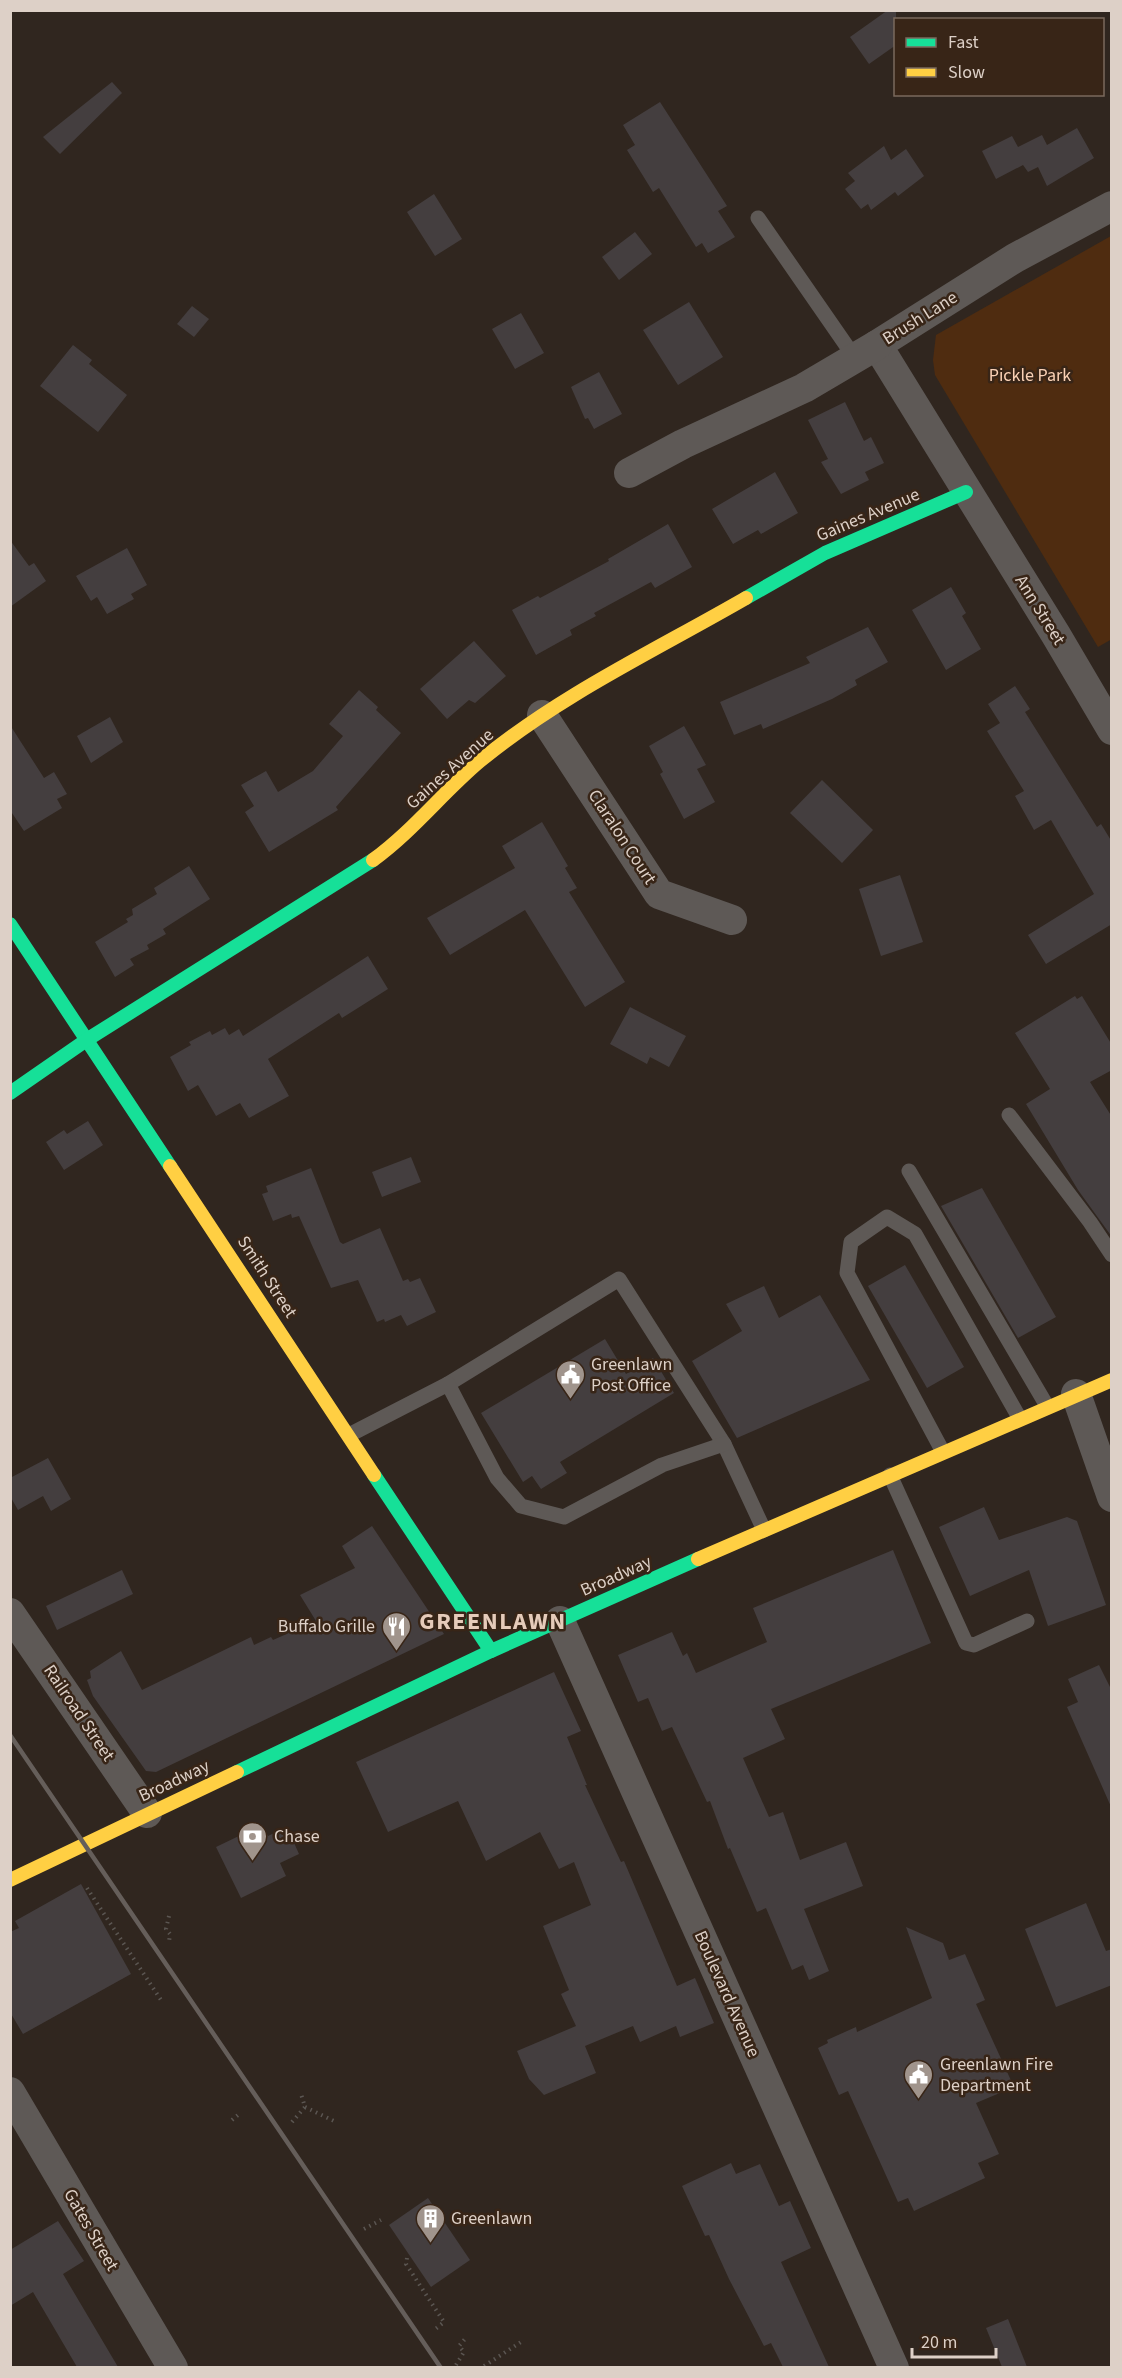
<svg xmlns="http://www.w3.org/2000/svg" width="1122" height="2378" font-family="'Source Sans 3',sans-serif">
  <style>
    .green { fill: #4f2c10 }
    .building { fill: #443e3f }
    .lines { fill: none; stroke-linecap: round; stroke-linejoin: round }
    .path { stroke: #5b5652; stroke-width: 4; stroke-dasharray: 1.5 4.5; stroke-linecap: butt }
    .lane { stroke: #5e5956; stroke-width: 15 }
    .street { stroke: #5e5956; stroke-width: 30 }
    .fast { stroke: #16e098; stroke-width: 14 }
    .slow { stroke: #ffcf43; stroke-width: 14 }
    .rail { stroke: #655e5a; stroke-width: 4.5 }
    .labels { text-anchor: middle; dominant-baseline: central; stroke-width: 5; stroke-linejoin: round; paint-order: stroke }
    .street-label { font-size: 18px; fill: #ddd0c7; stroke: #382517 }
    .park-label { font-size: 18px; fill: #fad1b5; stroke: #382517 }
    .poi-label { font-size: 18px; fill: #ddd0c7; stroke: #382517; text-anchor: start }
    .district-label { font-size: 24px; font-weight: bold; letter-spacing: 1.5px; fill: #e5cbba; stroke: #382517 }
  </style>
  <rect width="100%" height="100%" fill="#30261f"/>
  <polygon class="green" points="1111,236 1112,639 1098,647 935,375 933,360 936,335"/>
  <g class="building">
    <polygon points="888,10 896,10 896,45 869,64 850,37"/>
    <polygon points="112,82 122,93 60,154 43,137"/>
    <polygon points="660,102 727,206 718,211 735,237 708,253 702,243 696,247 659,188 653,192 627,150 635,145 623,125"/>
    <polygon points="1077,128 1094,158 1047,186 1038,167 1028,172 1023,165 996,179 982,151 1012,136 1018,147 1042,135 1047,145"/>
    <polygon points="884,146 891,160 906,149 924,176 898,196 895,192 871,210 868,204 861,209 845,189 855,181 848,173"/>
    <polygon points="434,194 462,239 435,256 407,212"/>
    <polygon points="635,232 652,254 619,280 602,257"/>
    <polygon points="689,302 723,357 678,385 643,330"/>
    <polygon points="192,306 209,319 194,337 177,324"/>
    <polygon points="521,313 544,353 515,369 492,329"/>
    <polygon points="73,345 92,360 89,364 127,395 98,432 40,386"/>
    <polygon points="599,372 622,414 594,429 588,418 585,419 571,387"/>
    <polygon points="845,402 864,441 871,437 884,463 865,472 869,480 841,494 821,462 828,459 808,420"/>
    <polygon points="775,472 798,513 761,534 758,530 733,544 712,509"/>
    <polygon points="668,524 692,567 655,588 651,582 594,613 596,616 570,630 572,635 536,655 512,610 538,596 540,598 609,561 608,559"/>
    <polygon points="10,540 29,566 34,563 46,581 10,607"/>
    <polygon points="127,548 147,585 131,594 134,599 107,614 97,597 91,601 76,576"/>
    <polygon points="951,587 966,613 962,616 981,649 946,670 912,610"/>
    <polygon points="868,627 888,662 855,680 857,685 832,699 763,729 761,724 734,735 720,702 810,663 806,657"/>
    <polygon points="474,641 506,676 475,703 469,700 447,719 420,689"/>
    <polygon points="1015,686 1030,709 1025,712 1097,827 1101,824 1112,842 1112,924 1046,964 1028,935 1094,894 1051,820 1034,830 1015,796 1024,791 987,731 1000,723 988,704"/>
    <polygon points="359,690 378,707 376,710 401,733 336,807 338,810 269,852 245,812 254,806 241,785 266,771 278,792 313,771 343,736 329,724"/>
    <polygon points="110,717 123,742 91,763 77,736"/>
    <polygon points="10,725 44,778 54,772 67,794 57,799 62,808 24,831 10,810"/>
    <polygon points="684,726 706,765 697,769 715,802 684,819 660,774 663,772 649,746"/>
    <polygon points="822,780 873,830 842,863 790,813"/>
    <polygon points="542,822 568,866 565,868 577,888 569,892 625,982 585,1007 525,910 450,955 427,918 515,868 502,846"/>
    <polygon points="189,866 210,899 163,929 166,934 147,945 149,949 130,959 134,965 115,977 95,942 128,922 126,919 133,915 132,909 157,894 154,888"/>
    <polygon points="900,875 923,942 881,956 859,889"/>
    <polygon points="368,956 388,989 342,1018 339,1013 268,1059 289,1096 249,1118 240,1103 216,1116 198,1085 188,1091 170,1057 191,1045 189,1042 210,1031 212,1035 225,1028 229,1035 239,1029 243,1036"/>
    <polygon points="1075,996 1077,999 1082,996 1112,1045 1112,1070 1090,1082 1112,1117 1112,1237 1078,1190 1026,1104 1050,1089 1015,1033"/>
    <polygon points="630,1007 686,1036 669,1067 650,1057 647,1064 610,1044"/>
    <polygon points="88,1121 103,1145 64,1170 46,1142 64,1130 67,1134"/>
    <polygon points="411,1157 421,1182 382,1197 372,1172"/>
    <polygon points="311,1168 340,1242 343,1244 380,1228 403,1281 408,1279 410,1282 420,1278 436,1312 407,1326 401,1315 385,1322 384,1319 377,1322 358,1280 331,1288 299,1216 292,1218 291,1214 273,1221 262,1194 268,1192 266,1186"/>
    <polygon points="982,1188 1056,1317 1018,1338 941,1206"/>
    <polygon points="905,1265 964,1367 927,1388 868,1286"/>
    <polygon points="764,1286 779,1318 820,1295 870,1380 737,1438 692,1361 742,1331 726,1304"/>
    <polygon points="605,1339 626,1374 653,1358 674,1393 560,1462 567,1473 541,1489 532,1476 523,1482 481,1413"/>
    <polygon points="48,1458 71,1499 51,1511 43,1496 18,1510 10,1496 10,1478"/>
    <polygon points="984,1507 999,1540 1067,1517 1077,1521 1106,1605 1048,1626 1029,1570 970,1596 939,1527"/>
    <polygon points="372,1526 444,1634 156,1772 146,1771 93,1696 87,1680 91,1678 90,1671 121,1651 142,1690 251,1637 254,1645 271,1637 273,1640 316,1621 300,1595 355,1568 342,1546"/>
    <polygon points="893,1550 931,1643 771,1709 785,1739 743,1758 769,1817 783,1812 800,1860 846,1842 863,1886 804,1909 829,1971 809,1980 803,1965 792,1970 766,1908 757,1912 730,1848 728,1849 710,1801 707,1802 672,1727 662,1731 648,1698 638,1702 618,1655 672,1632 683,1656 687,1653 696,1673 767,1642 753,1608"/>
    <polygon points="122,1570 133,1594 57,1630 46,1606"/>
    <polygon points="1099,1665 1112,1691 1112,1809 1067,1707 1078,1702 1068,1679"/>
    <polygon points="554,1672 581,1731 567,1737 587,1785 585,1785 621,1862 624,1861 677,1986 695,1978 714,2023 680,2037 676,2026 640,2042 633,2026 585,2046 596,2073 544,2095 529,2079 517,2051 576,2026 561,1994 569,1990 543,1926 591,1905 574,1862 559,1869 540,1832 486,1861 458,1801 388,1832 356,1762"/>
    <polygon points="262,1825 268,1836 287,1827 299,1854 280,1863 286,1876 241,1898 216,1847"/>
    <polygon points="81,1884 131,1974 23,2034 10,2012 10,1932 19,1928 15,1921"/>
    <polygon points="1086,1903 1106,1951 1112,1949 1112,1985 1056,2007 1025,1929"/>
    <polygon points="906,1927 943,1943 949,1960 965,1954 985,2000 976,2004 1014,2087 976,2103 999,2154 978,2163 985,2178 914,2211 908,2198 898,2202 848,2091 839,2095 818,2048 828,2043 827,2040 856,2027 857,2032 932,1998"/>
    <polygon points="731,2163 736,2174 760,2164 779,2206 790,2201 811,2248 781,2262 829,2367 783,2367 771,2343 764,2346 729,2279 709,2235 705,2236 682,2186"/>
    <polygon points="428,2198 470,2260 431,2287 389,2225"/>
    <polygon points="58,2221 84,2261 63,2274 118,2367 77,2367 33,2292 10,2306 10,2250"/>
    <polygon points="1008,2319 1027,2367 1002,2367 986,2328"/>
  </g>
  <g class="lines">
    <g class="path">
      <polyline points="87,1888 163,2003"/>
      <polyline points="169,1916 166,1929 170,1934 169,1942"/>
      <polyline points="305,2107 334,2121"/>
      <polyline points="232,2120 238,2115"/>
      <polyline points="292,2122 305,2107 301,2094"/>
      <polyline points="364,2229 381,2220"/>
      <polyline points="407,2258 406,2264 444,2322 433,2331"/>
      <polyline points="456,2365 464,2352 459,2346 465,2339"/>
      <polyline points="484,2366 521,2342"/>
    </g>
    <g class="lane">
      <polyline points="758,218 855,358"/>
      <polyline points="1009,1115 1090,1222 1112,1255"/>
      <polyline points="909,1171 1047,1406"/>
      <polyline points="448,1384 619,1279 724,1444 764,1530"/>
      <polyline points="349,1435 448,1384 497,1478 521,1506 564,1517 662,1465 724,1444"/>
      <polyline points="943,1452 847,1273 851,1242 887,1217 915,1234 1020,1419"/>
      <polyline points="890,1475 966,1643 974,1645 1027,1621"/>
    </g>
    <g class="street">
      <polyline points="1112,206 1015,258 877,345 1056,635 1112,730"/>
      <polyline points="629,473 683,444 804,388 877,345"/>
      <polyline points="542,715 659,894 732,920"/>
      <polyline points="1076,1394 1112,1497"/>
      <polyline points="10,1613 147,1813"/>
      <polyline points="560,1621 894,2368"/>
      <polyline points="10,2092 173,2368"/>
    </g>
    <g class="fast">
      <polyline points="746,598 825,553 966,492"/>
      <polyline points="10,924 170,1166"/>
      <polyline points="10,1093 88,1039 373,860"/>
      <polyline points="374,1475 491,1651"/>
      <polyline points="237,1772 491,1651 698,1559"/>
    </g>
    <g class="slow">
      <path d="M373,860C413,831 443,792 480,761C560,695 656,650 746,598"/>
      <polyline points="170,1166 374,1475"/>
      <polyline points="698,1559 1112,1380"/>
      <polyline points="10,1880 237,1772"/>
    </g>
    <polyline class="rail" points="10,1735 441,2368"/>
  </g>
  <defs>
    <symbol id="civic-pin" viewBox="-11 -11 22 30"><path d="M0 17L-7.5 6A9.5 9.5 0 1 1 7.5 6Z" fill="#a0948c" stroke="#382517"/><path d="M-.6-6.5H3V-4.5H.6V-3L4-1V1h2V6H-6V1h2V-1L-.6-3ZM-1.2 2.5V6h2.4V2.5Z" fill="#fff"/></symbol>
    <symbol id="restaurant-pin" viewBox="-11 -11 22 30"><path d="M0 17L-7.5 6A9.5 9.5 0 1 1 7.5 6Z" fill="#a0948c" stroke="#382517"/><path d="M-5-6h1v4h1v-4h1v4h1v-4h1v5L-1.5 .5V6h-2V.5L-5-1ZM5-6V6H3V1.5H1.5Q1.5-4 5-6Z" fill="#fff"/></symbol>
    <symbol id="bank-pin" viewBox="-11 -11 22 30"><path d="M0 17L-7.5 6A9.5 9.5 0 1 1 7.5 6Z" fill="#a0948c" stroke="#382517"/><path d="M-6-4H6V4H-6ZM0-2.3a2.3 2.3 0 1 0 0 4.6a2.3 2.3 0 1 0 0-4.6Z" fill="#fff"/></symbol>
    <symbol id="building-pin" viewBox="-11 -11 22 30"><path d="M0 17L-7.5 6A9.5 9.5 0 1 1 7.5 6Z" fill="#a0948c" stroke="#382517"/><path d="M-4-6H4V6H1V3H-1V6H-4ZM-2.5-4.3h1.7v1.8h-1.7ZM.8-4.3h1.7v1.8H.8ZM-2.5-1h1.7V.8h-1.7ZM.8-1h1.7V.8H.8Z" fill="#fff"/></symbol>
  </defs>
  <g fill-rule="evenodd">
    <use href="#civic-pin" x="554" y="1358" width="33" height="45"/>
    <use href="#restaurant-pin" x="380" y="1610" width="33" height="45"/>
    <use href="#bank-pin" x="236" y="1820" width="33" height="45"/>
    <use href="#civic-pin" x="902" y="2058" width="33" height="45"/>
    <use href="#building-pin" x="414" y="2202" width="33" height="45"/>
  </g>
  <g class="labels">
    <g class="street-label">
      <text transform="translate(920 318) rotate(-32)">Brush Lane</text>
      <text transform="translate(868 515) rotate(-23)">Gaines Avenue</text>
      <text transform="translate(1040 610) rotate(58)">Ann Street</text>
      <text transform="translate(450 769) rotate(-42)">Gaines Avenue</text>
      <text transform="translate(622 837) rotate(57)">Claralon Court</text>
      <text transform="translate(267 1277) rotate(57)">Smith Street</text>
      <text transform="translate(616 1576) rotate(-24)">Broadway</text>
      <text transform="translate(79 1713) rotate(56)">Railroad Street</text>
      <text transform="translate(174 1781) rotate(-25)">Broadway</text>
      <text transform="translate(727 1994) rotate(66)">Boulevard Avenue</text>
      <text transform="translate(91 2230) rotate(60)">Gates Street</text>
    </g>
    <g class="park-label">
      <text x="1030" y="375">Pickle Park</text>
    </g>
    <g class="poi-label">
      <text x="591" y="1364">Greenlawn<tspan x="591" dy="21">Post Office</tspan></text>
      <text x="375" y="1626" text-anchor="end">Buffalo Grille</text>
      <text x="274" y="1836">Chase</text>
      <text x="940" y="2064">Greenlawn Fire<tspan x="940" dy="21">Department</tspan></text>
      <text x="451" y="2218">Greenlawn</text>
    </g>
    <g class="district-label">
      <text x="493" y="1621">GREENLAWN</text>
    </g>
  </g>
  <rect width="1122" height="2378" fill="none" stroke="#ddd0c7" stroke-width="24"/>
  <rect x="894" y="18" width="210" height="78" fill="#382517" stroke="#7a695d" stroke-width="1.5"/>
  <rect x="906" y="38" width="30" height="9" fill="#16e098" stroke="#7a695d" stroke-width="1.5"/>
  <text x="948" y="48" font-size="18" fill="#ddd0c7">Fast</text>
  <rect x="906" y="68" width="30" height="9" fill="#ffcf43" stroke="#7a695d" stroke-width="1.5"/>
  <text x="948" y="78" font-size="18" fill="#ddd0c7">Slow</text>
  <path d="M912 2348v9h84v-9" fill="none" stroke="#ddd0c7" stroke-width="3"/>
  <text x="921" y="2348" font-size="18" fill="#ddd0c7" stroke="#382517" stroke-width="4.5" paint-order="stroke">20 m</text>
</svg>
